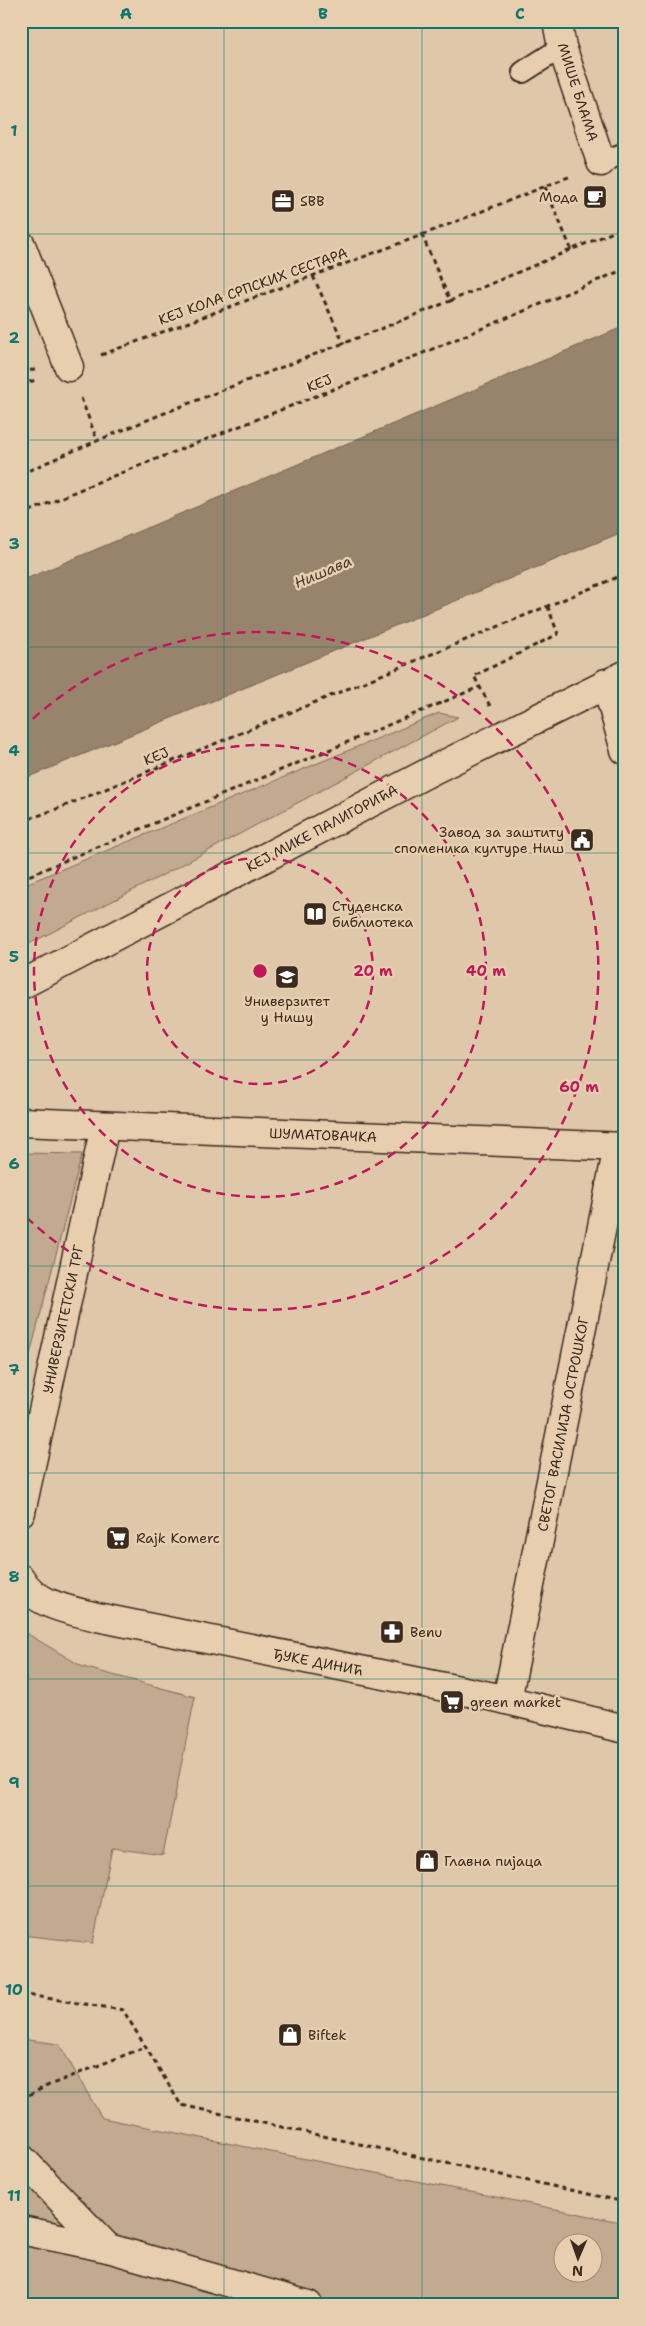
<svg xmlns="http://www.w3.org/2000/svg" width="646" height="2326" font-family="'Shantell Sans',sans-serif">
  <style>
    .green { fill: #c1aa90; stroke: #7e6a57; fill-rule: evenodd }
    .water { fill: #98836d; stroke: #735f4d }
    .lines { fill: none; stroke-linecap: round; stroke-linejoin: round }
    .service-casing { stroke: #3b2a1e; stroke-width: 24 }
    .pedestrian-casing { stroke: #3b2a1e; stroke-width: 31 }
    .minor-casing { stroke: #3b2a1e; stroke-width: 31 }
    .path { stroke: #3b2a1e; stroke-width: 3; stroke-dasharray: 5 4; stroke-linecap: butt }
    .service { stroke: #e6ceaf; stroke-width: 20 }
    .pedestrian { stroke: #e6ceaf; stroke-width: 28 }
    .minor { stroke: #e6ceaf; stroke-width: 28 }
    .grid { fill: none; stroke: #0f766e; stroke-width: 1; stroke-opacity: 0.55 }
    .ring { fill: none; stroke: #c2185b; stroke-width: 2.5; stroke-dasharray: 9 6 }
    .labels { text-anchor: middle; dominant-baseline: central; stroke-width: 5; stroke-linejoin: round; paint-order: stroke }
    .street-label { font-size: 14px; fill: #3b2a1e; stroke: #e6ceaf }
    .poi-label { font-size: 14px; fill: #3b2a1e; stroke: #e6ceaf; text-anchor: start }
    .water-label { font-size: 15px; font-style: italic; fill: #4e3c2e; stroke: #e6ceaf }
    .centre { fill: #c2185b; stroke: #e6ceaf; stroke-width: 2.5 }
    .ring-label { font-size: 15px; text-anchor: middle; font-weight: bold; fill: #c2185b; stroke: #e6ceaf; stroke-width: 5; stroke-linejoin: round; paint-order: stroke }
    .neatline { fill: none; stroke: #0f766e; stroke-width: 2 }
    .grid-label { font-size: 16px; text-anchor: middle; font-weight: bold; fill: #0f766e }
  </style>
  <rect width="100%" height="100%" fill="#dfc7a9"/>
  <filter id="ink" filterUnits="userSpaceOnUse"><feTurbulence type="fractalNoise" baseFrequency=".02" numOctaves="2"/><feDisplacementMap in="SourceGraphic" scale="10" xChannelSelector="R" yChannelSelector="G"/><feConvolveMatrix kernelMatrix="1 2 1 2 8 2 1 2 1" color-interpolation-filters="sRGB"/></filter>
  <g filter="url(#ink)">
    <g class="green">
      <polygon points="439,713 458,717 161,876 21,948 21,886"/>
      <polygon points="21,1153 82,1154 21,1389"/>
      <polygon points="21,1630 83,1667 195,1697 163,1855 112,1848 93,1943 21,1935"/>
      <path d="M21,2039L59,2044L102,2118L625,2223V2305H21ZM564,2244H594V2274H564Z"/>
    </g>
    <polygon class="water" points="625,326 625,531 21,780 21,581"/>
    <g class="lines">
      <defs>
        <g id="service">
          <polyline points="523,72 562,47"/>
          <polyline points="601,162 625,153"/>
        </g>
        <g id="pedestrian">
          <polyline points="21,2158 108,2248 308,2305"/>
          <polyline points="21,2230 108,2248"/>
        </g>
        <g id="minor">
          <polyline points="557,21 562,47 601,162"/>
          <polyline points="21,245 69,367"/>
          <polyline points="606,683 625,750"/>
          <polyline points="21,985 433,770 625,675"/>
          <polyline points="21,1122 625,1147"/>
          <polyline points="21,1512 105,1126"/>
          <path d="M21,1579C35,1605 70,1610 97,1617L494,1697L625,1729"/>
          <polyline points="507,1700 618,1147"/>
        </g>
      </defs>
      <use href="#service" class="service-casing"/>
      <use href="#pedestrian" class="pedestrian-casing"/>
      <use href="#minor" class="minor-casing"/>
      <g class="path">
        <polyline points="545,187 572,251"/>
        <polyline points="422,235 571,176"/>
        <polyline points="313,276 344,344"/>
        <polyline points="101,355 422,235 450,301 625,227"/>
        <polyline points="21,371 35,370"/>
        <polyline points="21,385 38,379"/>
        <polyline points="81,398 97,440"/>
        <path d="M21,474C162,410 308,359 450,301"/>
        <polyline points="21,515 93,484 382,370 625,269"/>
        <polyline points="618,577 625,586"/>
        <polyline points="490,706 474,676 558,634 548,607"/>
        <polyline points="21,822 62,807 625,574"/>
        <polyline points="21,879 479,687"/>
        <polyline points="21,1994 123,2010 181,2105 625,2202"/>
        <polyline points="21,2099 47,2086 145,2047"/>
      </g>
      <use href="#service" class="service"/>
      <use href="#pedestrian" class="pedestrian"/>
      <use href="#minor" class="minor"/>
    </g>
  </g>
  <path class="grid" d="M224,21V2305M422,21V2305M21,234H625M21,440H625M21,647H625M21,853H625M21,1060H625M21,1266H625M21,1473H625M21,1679H625M21,1886H625M21,2092H625"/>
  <g class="ring">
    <circle cx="260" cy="971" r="113"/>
    <circle cx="260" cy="971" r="226"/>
    <path d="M22 729A339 339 0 1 1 22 1213"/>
  </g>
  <defs>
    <symbol id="cafe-square" viewBox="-11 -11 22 22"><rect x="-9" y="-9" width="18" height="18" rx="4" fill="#3b2a1e" stroke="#e6ceaf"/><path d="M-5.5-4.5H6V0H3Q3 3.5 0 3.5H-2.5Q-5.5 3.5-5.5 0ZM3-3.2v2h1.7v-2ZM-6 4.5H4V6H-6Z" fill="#fff"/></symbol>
    <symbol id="office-square" viewBox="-11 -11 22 22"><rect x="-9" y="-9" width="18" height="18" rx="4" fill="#3b2a1e" stroke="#e6ceaf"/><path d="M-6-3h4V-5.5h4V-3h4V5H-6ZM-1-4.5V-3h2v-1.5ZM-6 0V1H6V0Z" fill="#fff"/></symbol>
    <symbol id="civic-square" viewBox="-11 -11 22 22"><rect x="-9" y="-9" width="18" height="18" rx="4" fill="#3b2a1e" stroke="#e6ceaf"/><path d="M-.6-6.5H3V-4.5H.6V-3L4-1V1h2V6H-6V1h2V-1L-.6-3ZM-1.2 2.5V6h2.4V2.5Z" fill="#fff"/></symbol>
    <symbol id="library-square" viewBox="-11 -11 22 22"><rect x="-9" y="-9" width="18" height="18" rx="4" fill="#3b2a1e" stroke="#e6ceaf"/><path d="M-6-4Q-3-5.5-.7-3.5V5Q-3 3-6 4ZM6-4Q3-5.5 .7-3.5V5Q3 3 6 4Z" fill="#fff"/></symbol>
    <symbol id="university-square" viewBox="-11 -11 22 22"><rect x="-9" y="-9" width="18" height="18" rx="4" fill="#3b2a1e" stroke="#e6ceaf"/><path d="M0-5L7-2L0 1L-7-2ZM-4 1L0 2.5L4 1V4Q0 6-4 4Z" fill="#fff"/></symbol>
    <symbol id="supermarket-square" viewBox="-11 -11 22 22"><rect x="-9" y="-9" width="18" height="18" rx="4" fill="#3b2a1e" stroke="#e6ceaf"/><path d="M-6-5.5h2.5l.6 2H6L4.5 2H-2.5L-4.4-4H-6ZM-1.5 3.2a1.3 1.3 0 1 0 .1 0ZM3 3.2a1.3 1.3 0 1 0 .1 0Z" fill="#fff"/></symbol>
    <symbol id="pharmacy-square" viewBox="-11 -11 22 22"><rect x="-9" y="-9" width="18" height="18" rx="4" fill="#3b2a1e" stroke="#e6ceaf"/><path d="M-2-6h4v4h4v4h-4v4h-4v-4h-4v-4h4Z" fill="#fff"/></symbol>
    <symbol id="shop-square" viewBox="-11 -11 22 22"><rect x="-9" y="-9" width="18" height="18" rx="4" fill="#3b2a1e" stroke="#e6ceaf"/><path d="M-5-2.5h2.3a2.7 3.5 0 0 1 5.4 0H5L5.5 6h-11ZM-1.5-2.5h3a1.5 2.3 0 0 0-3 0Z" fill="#fff"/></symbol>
  </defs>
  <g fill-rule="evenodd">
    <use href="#cafe-square" x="581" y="183" width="28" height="28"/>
    <use href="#office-square" x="269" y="187" width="28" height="28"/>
    <use href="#civic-square" x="568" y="826" width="28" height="28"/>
    <use href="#library-square" x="301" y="900" width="28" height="28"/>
    <use href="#university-square" x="273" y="963" width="28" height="28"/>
    <use href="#supermarket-square" x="104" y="1524" width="28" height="28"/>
    <use href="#pharmacy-square" x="378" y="1618" width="28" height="28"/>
    <use href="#supermarket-square" x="438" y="1688" width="28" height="28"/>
    <use href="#shop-square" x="413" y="1847" width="28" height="28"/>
    <use href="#shop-square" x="276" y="2021" width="28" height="28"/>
  </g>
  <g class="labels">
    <g class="street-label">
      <text transform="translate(578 92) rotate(72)">МИШЕ БЛАМА</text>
      <text transform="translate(253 286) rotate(-20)">КЕЈ КОЛА СРПСКИХ СЕСТАРА</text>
      <text transform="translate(319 383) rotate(-21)">КЕЈ</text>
      <text transform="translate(156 756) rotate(-22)">КЕЈ</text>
      <text transform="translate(322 828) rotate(-28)">КЕЈ МИКЕ ПАЛИГОРИЋА</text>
      <text transform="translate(323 1135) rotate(2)">ШУМАТОВАЧКА</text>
      <text transform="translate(63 1319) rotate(-78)">УНИВЕРЗИТЕТСКИ ТРГ</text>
      <text transform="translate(563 1424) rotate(-79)">СВЕТОГ ВАСИЛИЈА ОСТРОШКОГ</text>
      <text transform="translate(318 1662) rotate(11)">ЂУКЕ ДИНИЋ</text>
    </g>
    <g class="poi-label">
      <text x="578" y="197" text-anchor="end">Мода</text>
      <text x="300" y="201">SBB</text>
      <text x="564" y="832" text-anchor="end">Завод за заштиту<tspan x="564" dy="16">споменика културе Ниш</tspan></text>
      <text x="332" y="906">Студенска<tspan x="332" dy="16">библиотека</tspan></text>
      <text x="287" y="1001" text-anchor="middle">Универзитет<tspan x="287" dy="16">у Нишу</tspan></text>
      <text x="136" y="1538">Rajk Komerc</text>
      <text x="410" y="1632">Benu</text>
      <text x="470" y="1702">green market</text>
      <text x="444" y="1861">Главна пијаца</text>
      <text x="308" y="2035">Biftek</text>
    </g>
    <g class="water-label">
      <text transform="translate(323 572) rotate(-23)">Нишава</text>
    </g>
  </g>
  <circle cx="260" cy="971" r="8" class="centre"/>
  <g class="ring-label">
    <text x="373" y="976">20 m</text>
    <text x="486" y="976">40 m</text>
    <text x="579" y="1092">60 m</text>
  </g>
  <rect width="646" height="2326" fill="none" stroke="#e6ceaf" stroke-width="55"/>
  <g transform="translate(578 2258) rotate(182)"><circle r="24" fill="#e6ceaf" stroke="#a28c75"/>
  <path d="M0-4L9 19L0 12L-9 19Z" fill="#3b2a1e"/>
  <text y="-8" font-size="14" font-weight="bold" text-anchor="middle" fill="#3b2a1e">N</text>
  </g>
  <rect x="28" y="28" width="590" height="2270" class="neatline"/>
  <g class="grid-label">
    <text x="126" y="19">A</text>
    <text x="323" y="19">B</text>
    <text x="520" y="19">C</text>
    <text x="14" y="136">1</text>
    <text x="14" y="343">2</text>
    <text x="14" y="549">3</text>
    <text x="14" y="756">4</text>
    <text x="14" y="962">5</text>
    <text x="14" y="1169">6</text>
    <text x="14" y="1375">7</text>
    <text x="14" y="1582">8</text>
    <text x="14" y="1788">9</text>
    <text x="14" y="1995">10</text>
    <text x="14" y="2201">11</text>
  </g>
</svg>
